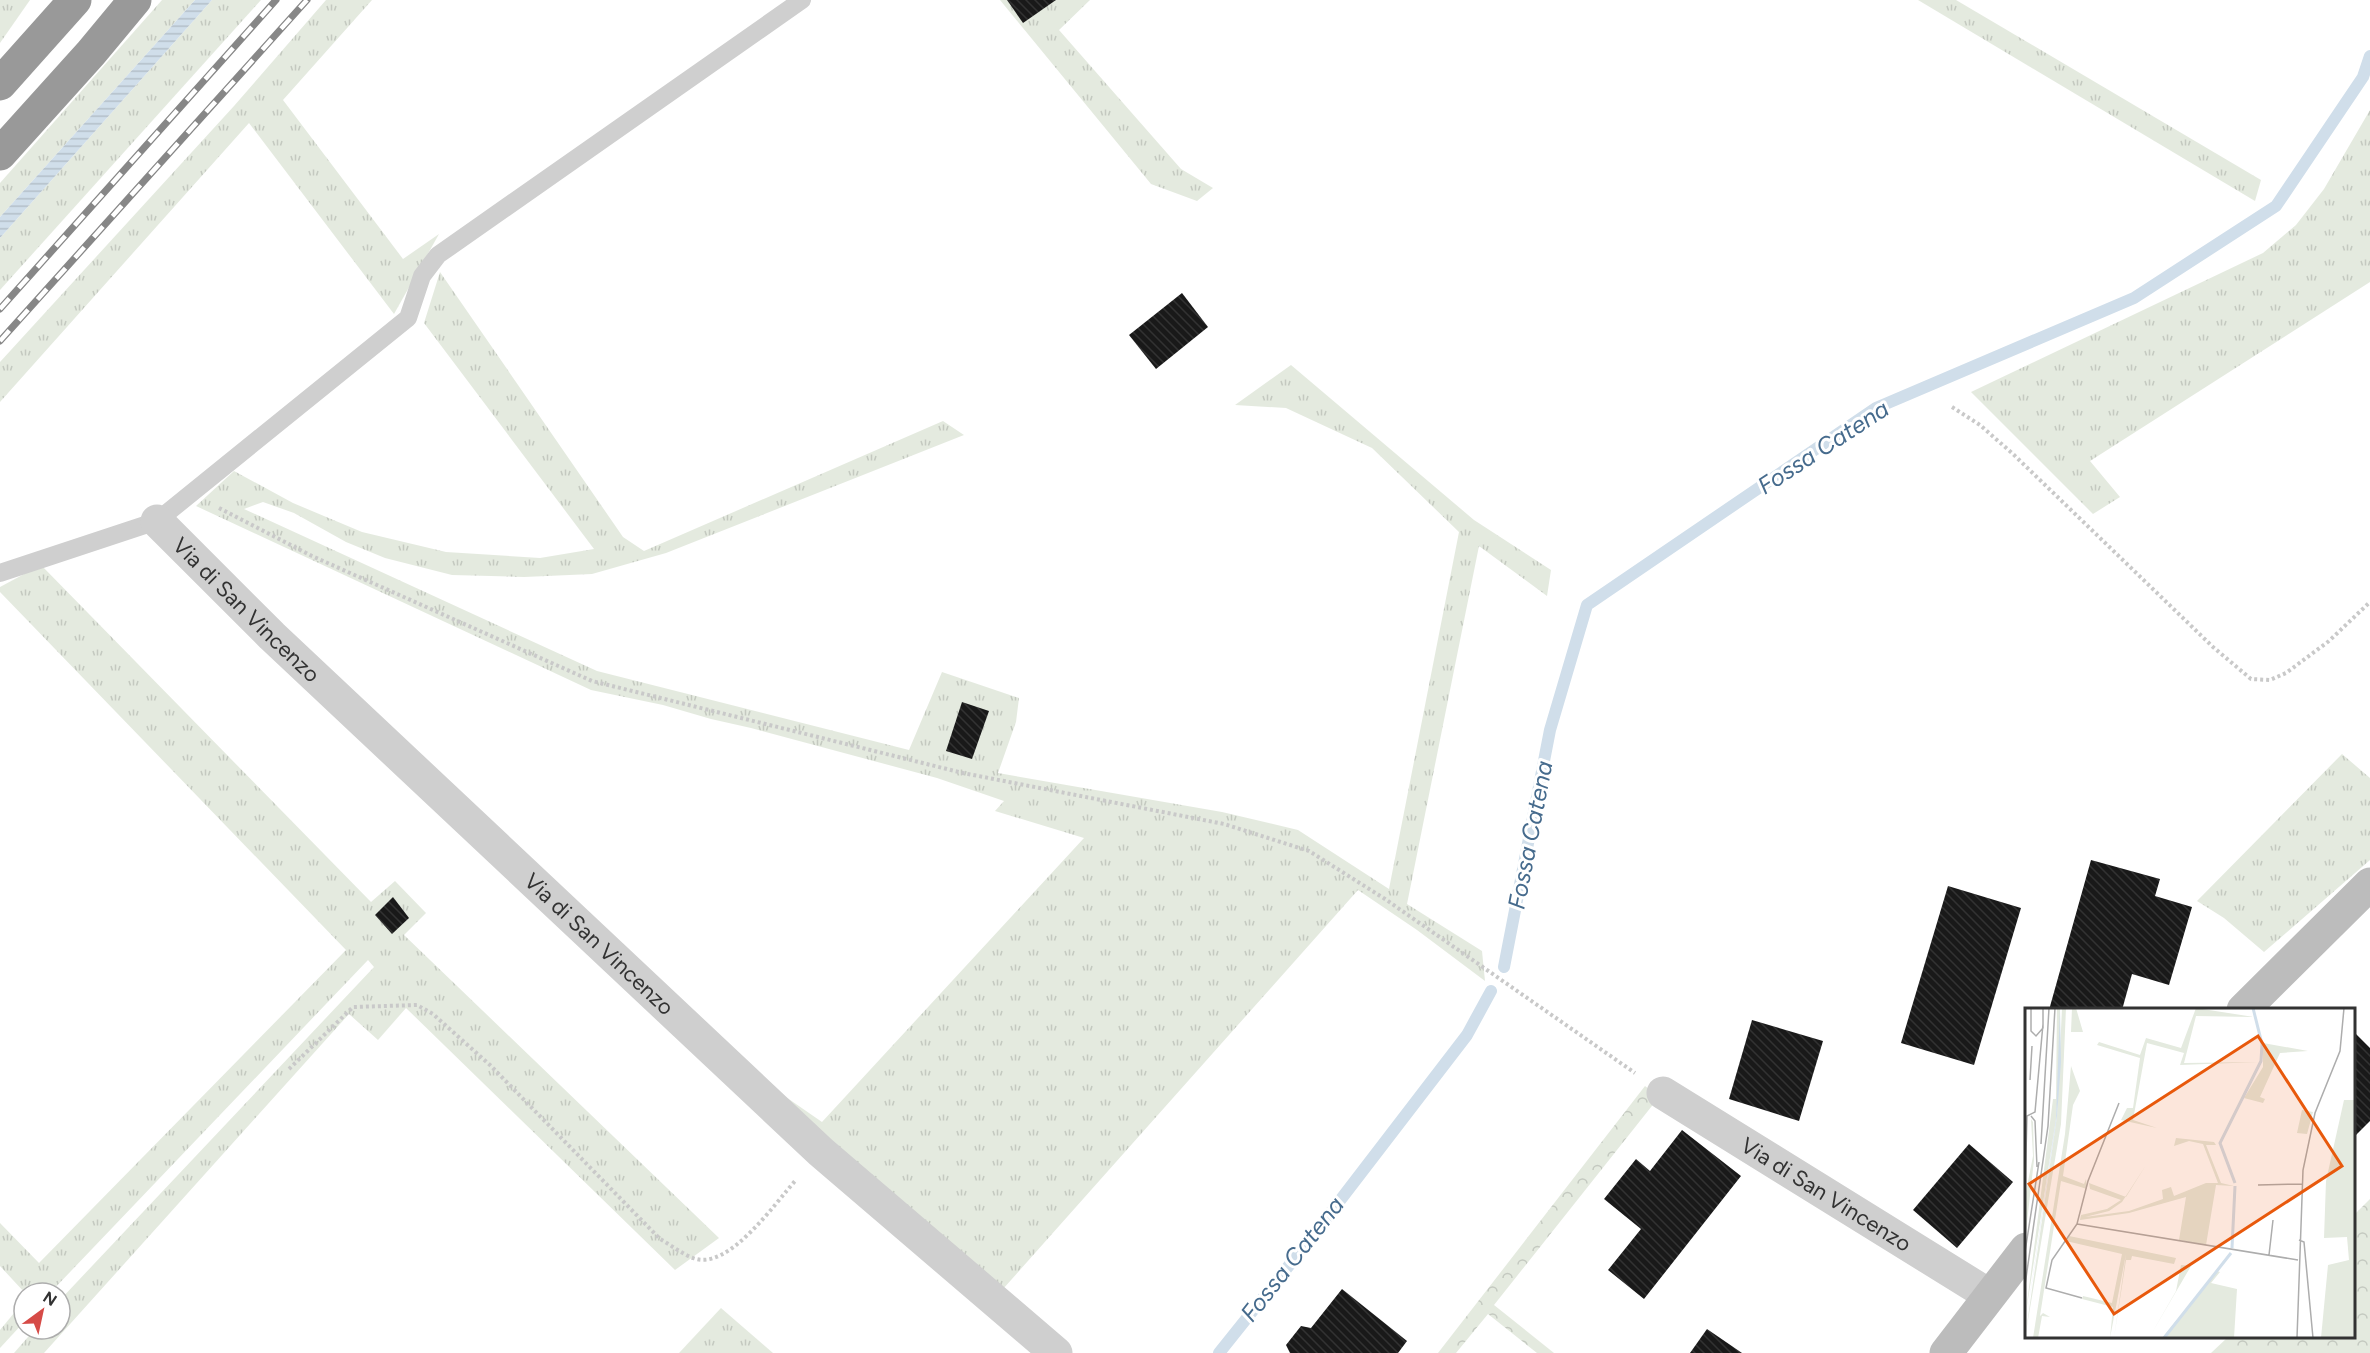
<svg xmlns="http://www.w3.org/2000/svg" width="2370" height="1353" font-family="Figtree,sans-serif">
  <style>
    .grass { fill: url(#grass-tufts) }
    .forest { fill: url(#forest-crowns) }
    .water { fill: url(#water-rules) }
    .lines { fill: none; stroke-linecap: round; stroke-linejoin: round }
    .stream { stroke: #d0deea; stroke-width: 12 }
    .building { fill: url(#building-back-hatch) }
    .path { stroke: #c9c9c9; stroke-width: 4; stroke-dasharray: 3 3; stroke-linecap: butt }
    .lane { stroke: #cfcfcf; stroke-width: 18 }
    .street { stroke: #cfcfcf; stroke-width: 33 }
    .secondary { stroke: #bcbcbc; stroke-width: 33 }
    .highway { stroke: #999; stroke-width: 33 }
    .rail-casing { stroke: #878787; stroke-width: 7 }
    .rail { stroke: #fff; stroke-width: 4.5; stroke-dasharray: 14; stroke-linecap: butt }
    .labels { text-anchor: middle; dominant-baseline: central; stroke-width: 6; stroke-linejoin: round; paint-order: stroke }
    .street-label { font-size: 22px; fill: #323232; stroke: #fff }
    .water-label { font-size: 24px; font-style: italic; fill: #466b8d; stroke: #fff }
    .inset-river { fill: none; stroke: #d0deea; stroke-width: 3 }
    .inset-road { fill: none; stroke: #adadad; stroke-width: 1.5 }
    .view { fill: #e8590c; fill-opacity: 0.15; stroke: #e8590c; stroke-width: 3 }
    .inset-edge { fill: none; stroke: #323232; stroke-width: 3 }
  </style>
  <defs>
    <pattern id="grass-tufts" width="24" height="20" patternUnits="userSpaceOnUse" patternTransform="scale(1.5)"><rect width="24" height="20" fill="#e4eadf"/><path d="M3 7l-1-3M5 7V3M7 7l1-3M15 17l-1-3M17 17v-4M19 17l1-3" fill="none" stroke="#c4c9c0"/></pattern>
    <pattern id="forest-crowns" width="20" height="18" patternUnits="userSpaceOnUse" patternTransform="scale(1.5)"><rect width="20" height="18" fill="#e4eadf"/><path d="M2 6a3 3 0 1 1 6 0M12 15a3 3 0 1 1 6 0" fill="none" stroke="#c4c9c0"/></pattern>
    <pattern id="water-rules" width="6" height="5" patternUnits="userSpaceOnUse" patternTransform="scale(1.5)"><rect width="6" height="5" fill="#d0deea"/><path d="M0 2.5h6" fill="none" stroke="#b3bfc9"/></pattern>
    <pattern id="building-back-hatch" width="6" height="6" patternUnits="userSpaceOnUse" patternTransform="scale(1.5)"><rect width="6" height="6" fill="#191919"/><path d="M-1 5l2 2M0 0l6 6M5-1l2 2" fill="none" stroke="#323232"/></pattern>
  </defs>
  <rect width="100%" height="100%" fill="#fff"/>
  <g class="grass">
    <polygon points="0,0 30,0 0,43"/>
    <polygon points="162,0 195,0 0,217 0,183"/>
    <polygon points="212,0 261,0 0,290 0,238"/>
    <polygon points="326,0 372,0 283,100 403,259 439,234 394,314 249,123 0,402 0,362 234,106"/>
    <polygon points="1000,0 1090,0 1059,30 1181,169 1213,188 1197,201 1151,184"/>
    <polygon points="1918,0 1956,0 2261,180 2255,201"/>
    <polygon points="2370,110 2370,282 2090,461 2120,497 2093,514 1971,392 2263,253 2296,225 2324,189"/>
    <polygon points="440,272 623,537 644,551 943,421 964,435 666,553 592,574 524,577 452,575 385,558 346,542 294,513 263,502 244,509 597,671 909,750 942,672 1019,698 1016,722 998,773 1222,812 1298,830 1389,889 1459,532 1372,448 1286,408 1235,405 1291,365 1474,520 1551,570 1547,596 1479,546 1407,904 1482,951 1485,981 1417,930 1358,890 1003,1289 754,1075 822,1122 1084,838 995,811 1004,801 937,778 751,728 711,719 663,705 591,690 196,506 234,471 293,503 362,532 446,552 540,558 594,549 424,323"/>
    <polygon points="41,565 371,902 395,881 426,913 404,935 719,1238 675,1270 406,1008 378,1040 349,1014 44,1353 14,1353 35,1329 60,1329 60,1300 374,967 368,960 50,1293 25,1293 0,1266 0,1223 39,1263 346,950 0,592 0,587"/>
    <polygon points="2342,754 2370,778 2370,860 2264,952 2224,918 2197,901"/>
    <polygon points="24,1301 24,1322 0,1348 0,1330"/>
    <polygon points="721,1308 773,1353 679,1353"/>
  </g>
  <g class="forest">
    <polygon points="1645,1086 1659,1097 1494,1305 1554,1353 1537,1353 1488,1314 1456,1353 1438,1353"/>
    <polygon points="2370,1199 2370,1353 2211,1353 2228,1337 2354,1336 2354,1215"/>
  </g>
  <polygon class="water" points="195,0 212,0 0,238 0,217"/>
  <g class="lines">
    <g class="stream">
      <polyline points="1504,967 1550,730 1587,605 1876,408 2134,298 2276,206 2363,77 2370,56"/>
      <polyline points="1219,1353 1315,1233 1467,1035 1491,991"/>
    </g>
  </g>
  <g class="building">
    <polygon points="1007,0 1056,0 1023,23"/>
    <polygon points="1182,293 1208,327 1156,369 1129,335"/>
    <polygon points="962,702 989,711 972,759 946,751"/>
    <polygon points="2091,860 2160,879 2155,896 2192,907 2169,985 2132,974 2122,1010 2049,1010"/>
    <polygon points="1948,886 2021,908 1974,1065 1901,1043"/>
    <polygon points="393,897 409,918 392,934 375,915"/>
    <polygon points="1752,1020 1823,1041 1799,1121 1729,1099"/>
    <polygon points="2354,1032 2370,1048 2370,1121 2354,1137"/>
    <polygon points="1682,1130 1741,1176 1644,1299 1608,1270 1641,1229 1604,1199 1636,1159 1650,1171"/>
    <polygon points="1969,1144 2013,1182 1957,1248 1913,1210"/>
    <polygon points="1342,1289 1407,1341 1398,1353 1290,1353 1286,1345 1301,1326 1311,1328"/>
    <polygon points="1707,1329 1742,1353 1690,1353"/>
  </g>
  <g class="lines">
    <g class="path">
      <polyline points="1952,407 1980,425 2013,454 2213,647 2251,679 2270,680 2286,673 2329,641 2370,602"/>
      <polyline points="219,508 312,556 592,681 963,773 1224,824 1309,851 1385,899 1635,1073"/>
      <path d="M289,1069L353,1007L417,1005L433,1014L490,1065L660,1239C671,1245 682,1254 693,1258C728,1272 775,1203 796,1180"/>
    </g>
    <polyline class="lane" points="0,573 157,521 408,318 422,276 438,255 802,0"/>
    <g class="street">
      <path id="s1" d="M157,521L272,636L821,1152L1056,1353"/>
      <path id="s2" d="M1663,1093L1989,1295"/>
    </g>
    <g class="secondary">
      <polyline points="2243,1010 2370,884"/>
      <polyline points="1946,1353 2026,1249"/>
    </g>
    <g class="highway">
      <polyline points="0,84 75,0"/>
      <polyline points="0,154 91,53 135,0"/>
    </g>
    <defs>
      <g id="rail">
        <polyline points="0,309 276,0"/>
        <polyline points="0,341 307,0"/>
      </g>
    </defs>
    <use href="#rail" class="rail-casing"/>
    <use href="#rail" class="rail"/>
  </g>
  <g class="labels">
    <g class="street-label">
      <text stroke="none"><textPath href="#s1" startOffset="126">Via di San Vincenzo</textPath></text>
      <text stroke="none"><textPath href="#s1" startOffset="612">Via di San Vincenzo</textPath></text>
      <text stroke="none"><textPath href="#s2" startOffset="192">Via di San Vincenzo</textPath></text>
    </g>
    <g class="water-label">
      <text transform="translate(1823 447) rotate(-33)">Fossa Catena</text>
      <text transform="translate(1530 835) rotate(-79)">Fossa Catena</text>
      <text transform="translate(1292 1259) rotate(-52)">Fossa Catena</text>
    </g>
  </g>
  <g transform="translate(2025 1008)">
    <rect width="330" height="330" fill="#fff"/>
    <path d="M32,0H35V51L31,111L0,311L28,91H31ZM37,0H41L36,116L0,330L32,108ZM47,0H51L58,24H46ZM171,0L229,9L171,8L159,55L234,54L155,57L159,45L122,35L108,112L132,120L96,112L102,100H108L115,50L72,37L74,34L115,47L121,30L156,40ZM238,35L283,43L255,45L235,89L240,91L238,95L219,90L238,59ZM46,58L55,83L48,97L38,168L59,176L61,171L62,181L36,173L15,308L18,305L25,309L17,308L13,330H8L40,126ZM277,102L288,104L282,126L272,125ZM6,111L8,114L9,152L0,232V189L8,148ZM151,130L189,134L191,137H181L196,175L209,178L191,177L181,237L154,232L161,189L104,205L55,212L56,207L82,201L96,192L65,181L64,175L101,189L121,157L97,194L84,203L60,209L104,203L138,191L137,182L146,179L149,188L181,175H193L178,136L164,133L149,138ZM44,228L151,250L149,256L107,248L106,252H101L89,330L101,246L85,330L88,299L57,291L58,288L87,295L97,246L41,233ZM156,257L166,258L124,330L151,283ZM192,263L195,264L186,275L212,281L209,330H137Z" fill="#e4eadf"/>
    <path d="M319,92H330V330H296L303,257L324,252L322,229L299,230L301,173Z" fill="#e4eadf"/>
    <path d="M35,0L36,54L32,108L0,321L31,111Z" fill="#d0deea"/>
    <path class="inset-river" d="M210,175L195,135L236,53L237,36L228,0M207,240L210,178M139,330L206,245"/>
    <path class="inset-road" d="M6,0V23L11,28L18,20V0M0,50V72M5,72L7,38M6,108L10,113L12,159M16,136L24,0M233,177L277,176M0,181L2,108L10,104L18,16M52,216L273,252M274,232L279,234L288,330M0,244L14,154M244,247L248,212M0,277L23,118L30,0M57,290L21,280L27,252L52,216L63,173L94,95M272,330L278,162L290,105L315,43L319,0"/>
    <path class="view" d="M233,28L317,158L89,306L4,176Z"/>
    <rect width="330" height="330" class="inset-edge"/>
  </g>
  <g transform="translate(42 1311) rotate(33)"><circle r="28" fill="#ffffff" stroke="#adadad" stroke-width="1.5"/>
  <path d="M0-4.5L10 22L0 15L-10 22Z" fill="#d64b47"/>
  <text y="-9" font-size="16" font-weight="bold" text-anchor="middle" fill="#323232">N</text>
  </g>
</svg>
